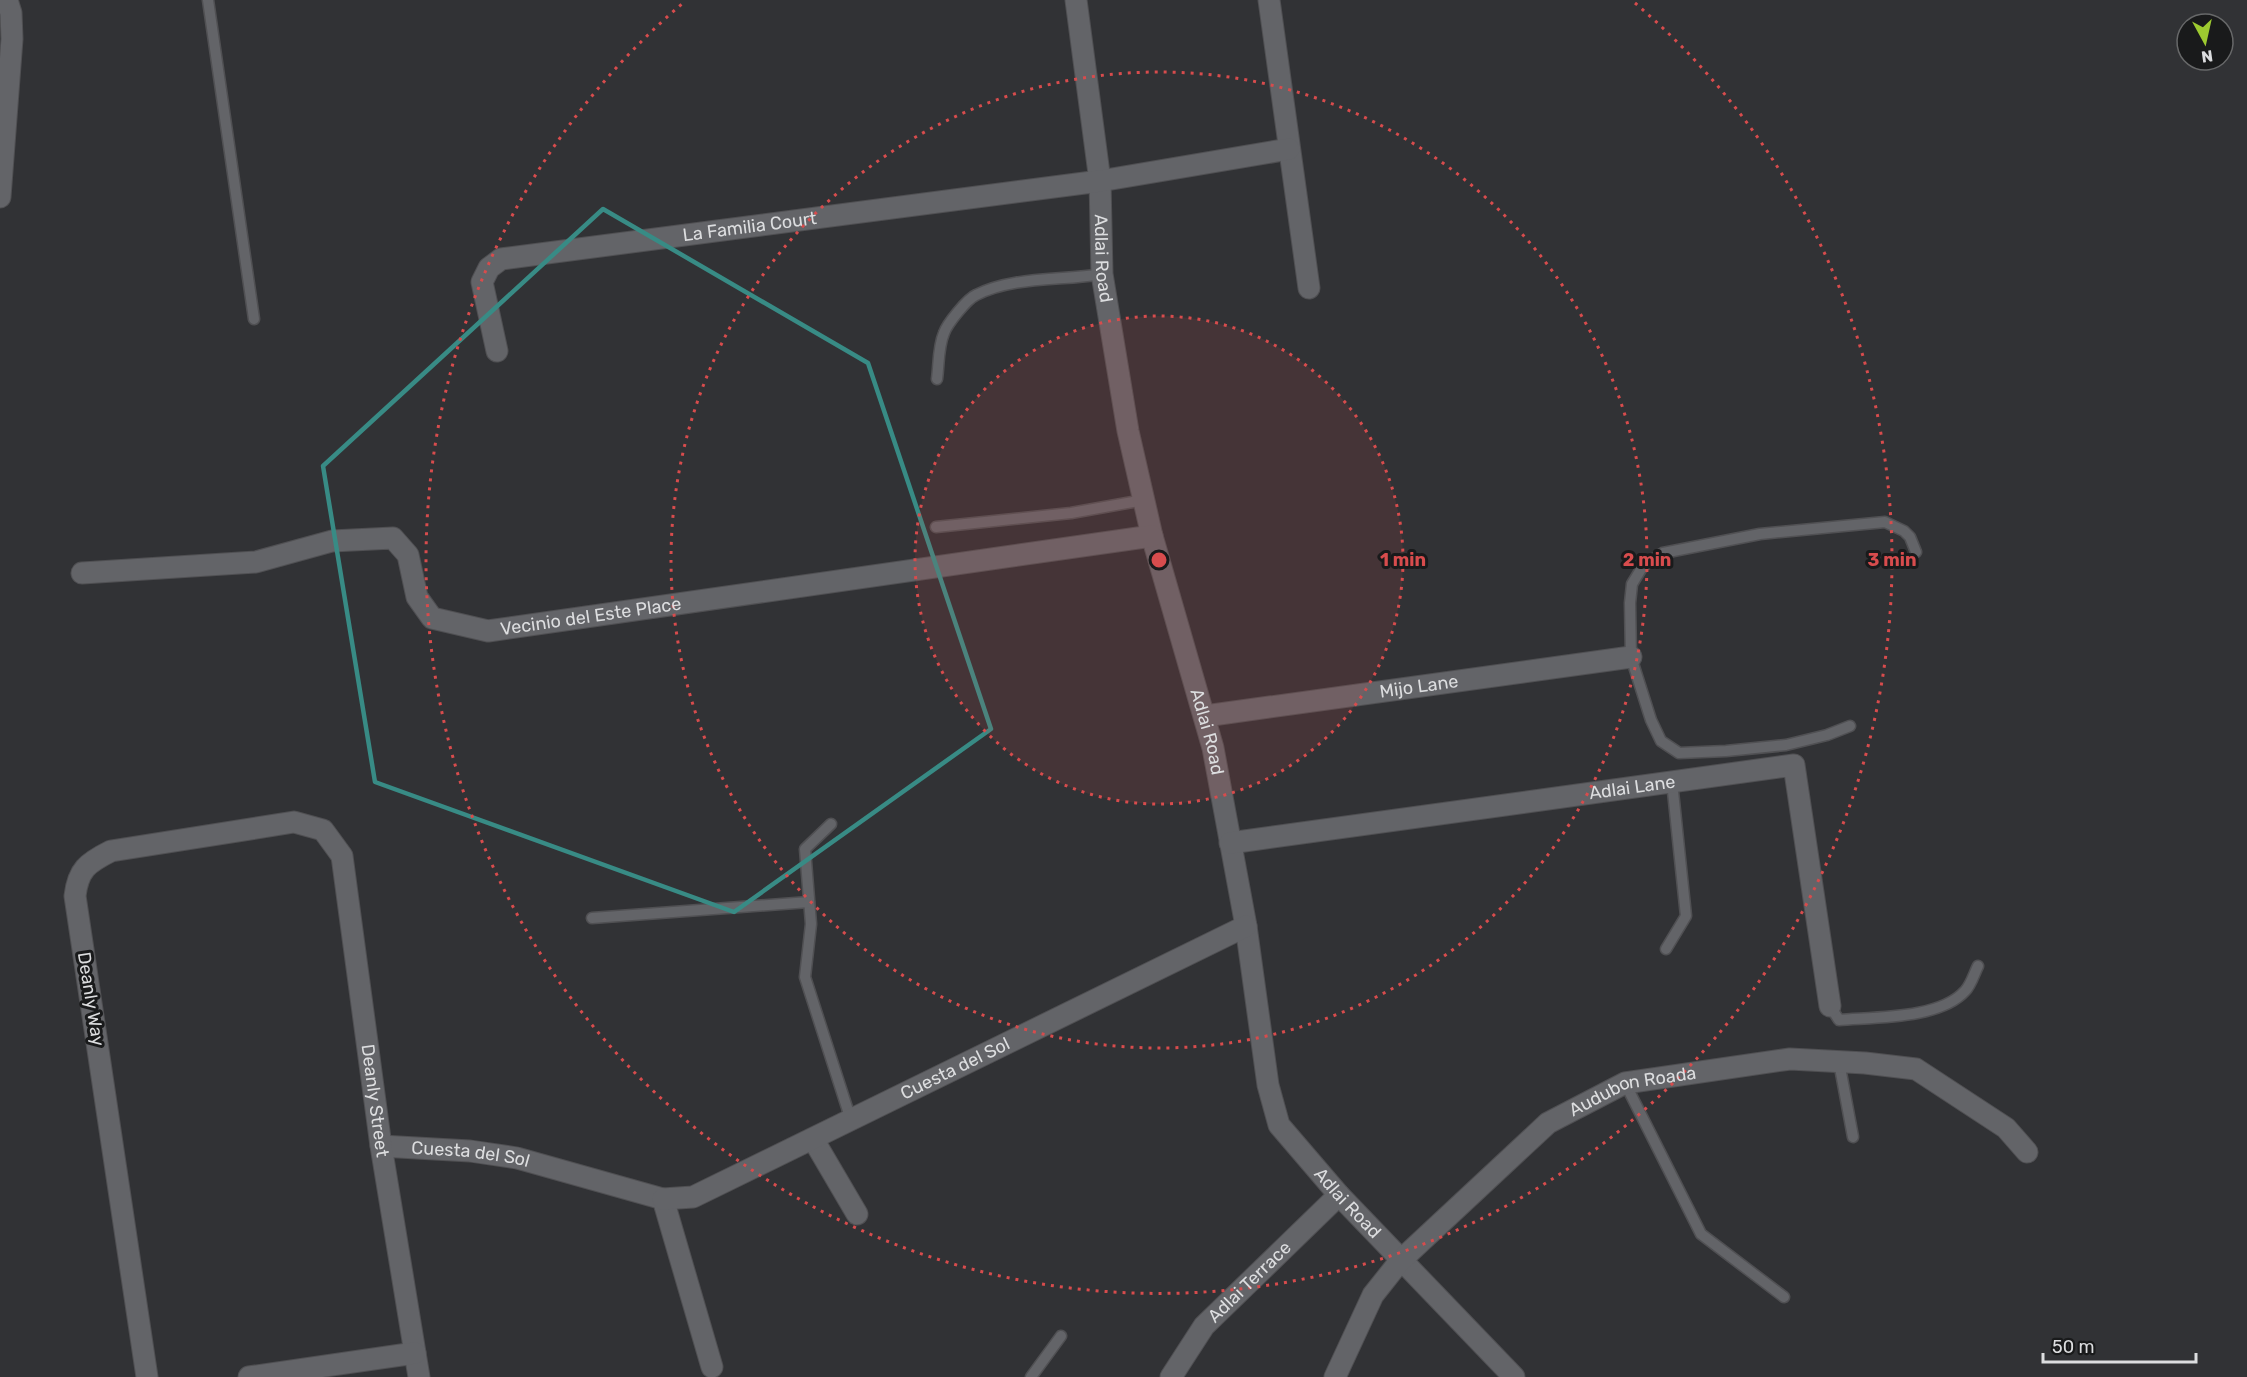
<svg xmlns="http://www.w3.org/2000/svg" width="2247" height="1377" font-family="Rubik,sans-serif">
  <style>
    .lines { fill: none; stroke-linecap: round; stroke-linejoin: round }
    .lane-casing { stroke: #505053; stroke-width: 13 }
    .street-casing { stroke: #505053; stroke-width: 23 }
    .lane { stroke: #636468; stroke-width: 10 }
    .street { stroke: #636468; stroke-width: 21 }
    .marked { fill: none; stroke: #388b85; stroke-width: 4.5; stroke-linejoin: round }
    .ring { fill: none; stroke: #d74c4d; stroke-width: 3; stroke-dasharray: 3 6 }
    .labels { text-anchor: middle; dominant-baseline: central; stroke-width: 6; stroke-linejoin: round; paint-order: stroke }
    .street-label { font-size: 18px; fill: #dcdddf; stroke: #191a1b }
    .centre { fill: #d74c4d; stroke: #191a1b; stroke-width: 3 }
    .ring-label { font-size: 18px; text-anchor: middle; font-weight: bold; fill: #d74c4d; stroke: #191a1b; stroke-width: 6; stroke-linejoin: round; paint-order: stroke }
  </style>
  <rect width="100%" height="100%" fill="#313235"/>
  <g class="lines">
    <defs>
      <g id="lane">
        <polyline points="208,0 254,319"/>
        <path d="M937,379C939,364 938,347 944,333C947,324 967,299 976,295C1014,276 1061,281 1102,274"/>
        <polyline points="936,527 1071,513 1144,500"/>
        <polyline points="1850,726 1827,735 1786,745 1726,751 1679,753 1661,741 1651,720 1631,657 1630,603 1632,584 1643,566 1663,553 1760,534 1885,522 1904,531 1910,537 1916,552"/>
        <polyline points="831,824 805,849 811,924 805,977 851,1120"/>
        <polyline points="592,918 809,902"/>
        <polyline points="1666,949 1686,916 1672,782"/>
        <path d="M1830,1006L1839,1020C1875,1017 1940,1019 1965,991C1971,985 1974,974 1978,966"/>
        <polyline points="1839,1062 1853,1137"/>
        <polyline points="1625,1083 1701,1234 1784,1297"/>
        <polyline points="1031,1377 1061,1336"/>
      </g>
      <g id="street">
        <path id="s1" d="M1076,0L1100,181L1102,274L1128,431L1152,536L1213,748L1246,926L1268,1085L1279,1125L1339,1195L1514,1377"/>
        <polyline points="1269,0 1309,288"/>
        <polyline points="0,197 12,39 11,13 7,0"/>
        <path id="s2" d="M497,351L482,282L489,268L501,259L1100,181L1289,149"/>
        <path id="s3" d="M82,573L256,562L332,541L393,538L408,555L417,597L432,618L488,631L1152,536"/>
        <path id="s4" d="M1205,716L1631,657"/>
        <path id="s5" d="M1230,843L1794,765L1830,1006"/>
        <polyline points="813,1139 857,1214"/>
        <path id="s6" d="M381,1146L470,1151L517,1158L663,1199L712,1367"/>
        <path id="s7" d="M663,1199L693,1197L1246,926"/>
        <path id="s8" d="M147,1377L75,896C78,870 87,863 111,851L294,822L323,830L342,856L381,1146L419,1377"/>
        <polyline points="249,1377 415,1353"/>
        <path id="s9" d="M1171,1377L1204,1326L1339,1195"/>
        <path id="s10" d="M1335,1377L1373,1295L1400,1261L1548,1123L1625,1083L1790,1059L1865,1063L1916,1069L2006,1128L2027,1152"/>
      </g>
    </defs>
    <use href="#lane" class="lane-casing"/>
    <use href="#street" class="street-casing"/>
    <use href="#lane" class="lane"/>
    <use href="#street" class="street"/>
  </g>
  <path class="marked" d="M603,209L868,363L991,729L734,912L375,782L323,466Z"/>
  <circle cx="1159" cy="560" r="244" fill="#d74c4d" fill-opacity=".12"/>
  <g class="ring">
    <circle cx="1159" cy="560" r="244"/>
    <circle cx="1159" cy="560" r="488"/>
    <path d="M1635 3A733 733 0 1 1 683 3"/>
  </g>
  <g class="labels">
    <g class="street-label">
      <text stroke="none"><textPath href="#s2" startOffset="352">La Familia Court</textPath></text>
      <text stroke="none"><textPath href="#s1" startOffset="260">Adlai Road</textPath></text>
      <text stroke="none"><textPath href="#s3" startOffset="567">Vecinio del Este Place</textPath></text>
      <text stroke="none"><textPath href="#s4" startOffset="216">Mijo Lane</textPath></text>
      <text stroke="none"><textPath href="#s1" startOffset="746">Adlai Road</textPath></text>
      <text stroke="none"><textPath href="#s5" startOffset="406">Adlai Lane</textPath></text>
      <text transform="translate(91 999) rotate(81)">Deanly Way</text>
      <text stroke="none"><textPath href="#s7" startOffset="322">Cuesta del Sol</textPath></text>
      <text stroke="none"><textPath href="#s10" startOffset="428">Audubon Roada</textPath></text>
      <text stroke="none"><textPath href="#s8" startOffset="1042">Deanly Street</textPath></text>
      <text stroke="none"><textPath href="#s6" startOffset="90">Cuesta del Sol</textPath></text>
      <text stroke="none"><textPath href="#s1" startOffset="1250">Adlai Road</textPath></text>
      <text stroke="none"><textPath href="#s9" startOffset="124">Adlai Terrace</textPath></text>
    </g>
  </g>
  <circle cx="1159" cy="560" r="9" class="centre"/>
  <g class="ring-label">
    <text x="1403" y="566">1 min</text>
    <text x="1647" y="566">2 min</text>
    <text x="1892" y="566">3 min</text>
  </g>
  <g transform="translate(2205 42) rotate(172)"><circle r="28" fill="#191a1b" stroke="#676869" stroke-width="1.5"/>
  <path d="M0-4.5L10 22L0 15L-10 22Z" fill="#9dca30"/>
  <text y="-9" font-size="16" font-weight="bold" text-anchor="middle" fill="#dcdddf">N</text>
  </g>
  <path d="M2043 1353v9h153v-9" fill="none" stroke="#dcdddf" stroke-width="3"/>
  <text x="2052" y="1353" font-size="18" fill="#dcdddf" stroke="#191a1b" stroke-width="4.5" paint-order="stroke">50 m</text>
</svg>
